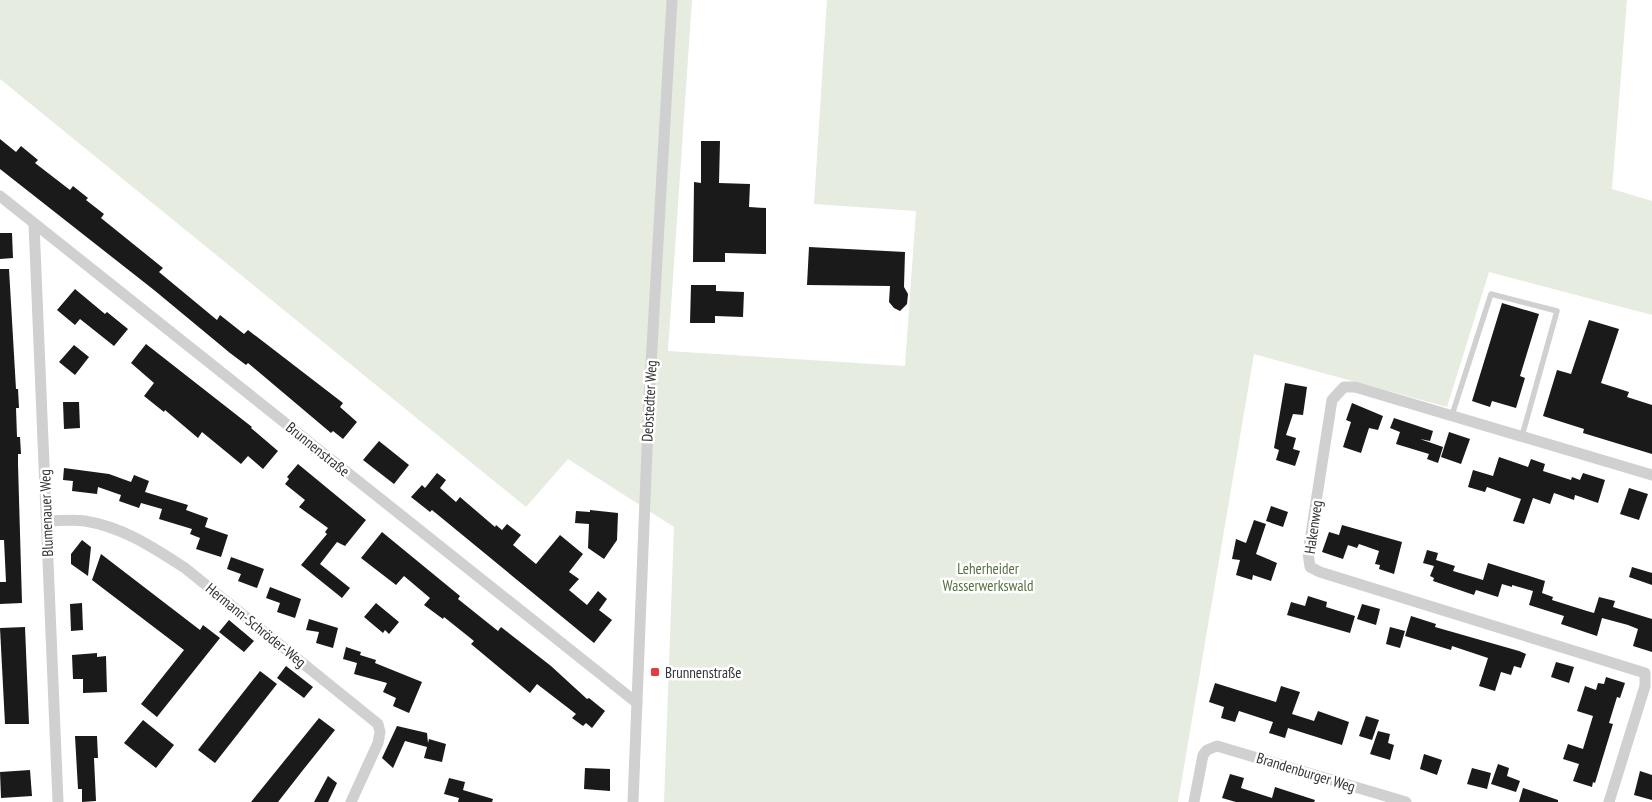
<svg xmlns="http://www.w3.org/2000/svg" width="1652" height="802" font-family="'PT Sans Narrow',sans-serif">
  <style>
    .green { fill: #e6ecdf }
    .building { fill: #1a1a1a }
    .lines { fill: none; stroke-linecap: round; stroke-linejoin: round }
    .lane { stroke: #d0d0d0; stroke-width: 5.5 }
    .street { stroke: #d0d0d0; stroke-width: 11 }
    .poi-dot { fill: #e63946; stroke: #fff; stroke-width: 2 }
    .labels { text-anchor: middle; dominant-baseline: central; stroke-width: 5; stroke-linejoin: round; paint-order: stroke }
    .street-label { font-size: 15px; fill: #333; stroke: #fff }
    .park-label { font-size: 15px; fill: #56703f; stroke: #fff }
    .poi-label { font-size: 15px; fill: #333; stroke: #fff; text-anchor: start }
  </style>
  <rect width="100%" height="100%" fill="#fff"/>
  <polygon class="green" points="0,0 692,0 668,351 905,366 916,211 814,204 827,0 1627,0 1612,189 1652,201 1652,315 1489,272 1447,407 1254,354 1178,802 664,802 674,527 568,459 526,507 0,79"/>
  <g class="building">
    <polygon points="0,139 16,152 21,146 38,160 35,163 70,190 73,186 88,198 86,200 104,214 101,218 163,268 159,272 217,320 220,315 244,334 248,330 343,403 340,407 357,422 343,439 333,431 331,433 248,363 246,365 230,353 154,290 0,169"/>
    <polygon points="701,141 720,141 719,183 750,184 749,207 766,208 766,254 725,253 725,262 693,262 694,182 701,183"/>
    <polygon points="0,233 12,233 13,258 0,259"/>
    <polygon points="809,247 905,252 904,287 908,294 907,304 900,311 894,308 889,302 890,286 807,285"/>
    <polygon points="0,269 9,269 16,389 18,389 19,408 16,408 17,437 20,437 21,454 18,454 18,464 22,603 0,604 0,582 6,582 4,540 0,540"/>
    <polygon points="691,285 716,285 716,291 744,292 743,317 715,316 715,323 690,323"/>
    <polygon points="75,289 105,314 107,312 128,329 114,346 80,319 75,325 57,310"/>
    <polygon points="1502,303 1539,314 1520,376 1525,378 1516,408 1492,401 1490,407 1472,401"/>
    <polygon points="1589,320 1619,329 1601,383 1629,392 1627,397 1652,405 1652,454 1583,433 1584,429 1543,416 1557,370 1571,374"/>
    <polygon points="146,344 252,427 251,428 278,451 263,469 248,456 241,464 202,432 198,438 165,410 164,412 144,396 154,383 131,363"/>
    <polygon points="74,345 89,357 75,375 59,362"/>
    <polygon points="1285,383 1307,387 1303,415 1293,414 1286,435 1296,438 1293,449 1300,451 1295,466 1276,460 1279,450 1274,448"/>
    <polygon points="63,402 79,402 80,428 64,429"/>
    <polygon points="1352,403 1383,416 1378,430 1369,428 1361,453 1343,447 1351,422 1346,420"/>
    <polygon points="1394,418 1433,431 1430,441 1420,439 1443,447 1438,463 1427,459 1429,454 1396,444 1400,432 1390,428"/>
    <polygon points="1449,432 1470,439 1461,464 1441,457"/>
    <polygon points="379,441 409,465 394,484 363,460"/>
    <polygon points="1499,457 1528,467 1531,459 1545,464 1543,471 1571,480 1572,477 1580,480 1583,473 1605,480 1598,503 1575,495 1574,500 1554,493 1550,504 1533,498 1524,524 1513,521 1521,499 1487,487 1485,492 1468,487 1473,470 1493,476"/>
    <polygon points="298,464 366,520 345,546 337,542 320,564 350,588 342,598 301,565 327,534 325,532 328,528 299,507 305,500 285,484 289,479 287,477"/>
    <polygon points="64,468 109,474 131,482 134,475 149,481 145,492 188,505 186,510 208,518 205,527 228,535 221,557 196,549 200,538 190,534 192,529 159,519 162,509 141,503 139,508 119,501 121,495 98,487 97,494 72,491 73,481 63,480"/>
    <polygon points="437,473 446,480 440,488 456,502 460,497 495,527 496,525 502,530 507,524 521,535 513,545 536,564 560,535 583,554 569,572 579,579 569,590 587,605 598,591 607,599 599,610 612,620 594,643 432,510 430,512 411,497 422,485 425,488"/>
    <polygon points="1629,488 1648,494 1639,520 1620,514"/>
    <polygon points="1271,506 1288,512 1283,527 1266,521"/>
    <polygon points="590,510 618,513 617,540 604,559 588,548 589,524 575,523 576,511 590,512"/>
    <polygon points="1254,520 1266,524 1256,554 1277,563 1271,581 1253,575 1252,580 1236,575 1240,560 1232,559 1236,539 1246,543"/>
    <polygon points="1342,525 1402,542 1394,574 1379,569 1380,565 1375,564 1379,551 1359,544 1357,548 1348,545 1343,559 1322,552 1329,532 1339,535"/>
    <polygon points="382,532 460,596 458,599 498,631 501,627 551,666 587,699 589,698 605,711 592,728 586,723 583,726 572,718 576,714 537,684 530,693 471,644 474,641 444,617 443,619 424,605 430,598 404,576 396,585 361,558"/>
    <polygon points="82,540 91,547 88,576 71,564 71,554"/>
    <polygon points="1427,550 1438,553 1436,560 1455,566 1453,571 1483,580 1488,563 1545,581 1542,593 1553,597 1552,600 1587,611 1594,613 1599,597 1615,601 1613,607 1652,619 1652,652 1633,646 1638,629 1628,625 1602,618 1597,636 1561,624 1564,616 1529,605 1533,591 1512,585 1512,587 1502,584 1498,597 1476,590 1474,595 1433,581 1434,578 1430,576 1434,566 1423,563"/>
    <polygon points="101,554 200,630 203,625 220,638 157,717 141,704 184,650 92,580"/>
    <polygon points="231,557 264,569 257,588 238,581 241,574 227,569"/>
    <polygon points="1632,567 1652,573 1652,585 1629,577"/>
    <polygon points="270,587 301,599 295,618 277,612 280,603 266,598"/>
    <polygon points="1308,596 1327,602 1326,607 1355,616 1350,633 1287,615 1291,602 1305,606"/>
    <polygon points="82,603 83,630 71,631 70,604"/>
    <polygon points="376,603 399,622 389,634 385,630 383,633 364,617"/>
    <polygon points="1362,604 1380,609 1376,625 1357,619"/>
    <polygon points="1411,616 1436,624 1435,627 1519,651 1526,654 1521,668 1514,666 1511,675 1501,672 1495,691 1479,686 1488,658 1452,646 1451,650 1405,636"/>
    <polygon points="309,619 338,628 333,648 316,643 319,632 306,630"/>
    <polygon points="229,620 254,641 244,652 219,632"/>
    <polygon points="25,627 29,724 5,724 0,628"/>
    <polygon points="1390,627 1405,631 1400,648 1386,644"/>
    <polygon points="346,647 361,652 360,655 376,660 375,663 422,682 409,713 393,706 396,698 383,692 387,683 354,674 357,663 343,659"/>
    <polygon points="97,653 97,657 106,656 107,692 83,693 83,679 73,679 72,655"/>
    <polygon points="1556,662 1574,667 1569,683 1551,677"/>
    <polygon points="286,666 313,687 304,698 277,678"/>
    <polygon points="260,671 277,684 215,763 198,750"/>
    <polygon points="1606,677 1625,683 1620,698 1617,697 1609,723 1613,724 1595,783 1593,782 1592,787 1573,781 1579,764 1563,759 1568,744 1583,749 1593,716 1577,711 1585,686 1596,690 1598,683 1604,684"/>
    <polygon points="1215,683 1276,702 1281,686 1300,692 1292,714 1314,721 1318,711 1349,722 1342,745 1288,728 1285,738 1269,733 1273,722 1239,711 1235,722 1221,718 1224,707 1209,702"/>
    <polygon points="1366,716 1379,720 1372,740 1359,736"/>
    <polygon points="319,718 335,730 303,770 278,802 251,802"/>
    <polygon points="143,720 174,745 156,768 124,743"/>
    <polygon points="397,726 427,733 428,743 429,739 446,744 442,762 424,758 427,747 405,741 393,768 382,758"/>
    <polygon points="1378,731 1390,734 1388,743 1394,745 1390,760 1370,754"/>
    <polygon points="75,736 97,736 98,758 94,758 96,801 82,802 82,789 78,789"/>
    <polygon points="1424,754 1442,760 1437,775 1420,769"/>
    <polygon points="1498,764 1509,768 1507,776 1520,781 1516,792 1491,784"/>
    <polygon points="585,768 610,769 610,791 584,789"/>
    <polygon points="1472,768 1491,773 1487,789 1467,784"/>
    <polygon points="30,770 32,796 1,798 0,772"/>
    <polygon points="1640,771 1652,775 1652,800 1634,795"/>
    <polygon points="1230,774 1244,778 1241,788 1272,798 1275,787 1315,800 1314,802 1236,802 1222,798"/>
    <polygon points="328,776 337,783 328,802 314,802"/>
    <polygon points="449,778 465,782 463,790 493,799 492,802 458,802 459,798 444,794"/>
    <polygon points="1523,788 1558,800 1558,802 1519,802"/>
  </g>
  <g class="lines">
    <polyline class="lane" points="1452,415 1491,294 1557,311 1522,436"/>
    <g class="street">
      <polyline points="0,196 637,703"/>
      <polyline points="34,224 58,802"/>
      <path d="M47,521C59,521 73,519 85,521C123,527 154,548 185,568L378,724L380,732L378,743L351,802"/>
      <polyline points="633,802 649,399 672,0"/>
      <polyline points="1194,802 1203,755 1207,750 1217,746 1406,802"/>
      <polyline points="1609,802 1645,686 1645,673 1320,572 1310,567 1308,553 1332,400 1344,387 1355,387 1652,475"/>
    </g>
  </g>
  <rect class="poi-dot" x="650" y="667" width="10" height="10" rx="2.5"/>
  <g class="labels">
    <g class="street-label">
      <text transform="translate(649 401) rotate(-87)">Debstedter Weg</text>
      <text transform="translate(318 449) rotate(39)">Brunnenstraße</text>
      <text transform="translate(46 513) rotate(-92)">Blumenauer Weg</text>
      <text transform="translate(1313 527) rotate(-82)">Hakenweg</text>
      <text transform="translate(256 625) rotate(39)">Hermann-Schröder-Weg</text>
      <text transform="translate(1306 772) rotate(17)">Brandenburger Weg</text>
    </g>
    <g class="park-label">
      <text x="988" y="568">Leherheider<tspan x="988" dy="17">Wasserwerkswald</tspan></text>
    </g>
    <g class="poi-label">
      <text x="665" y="672">Brunnenstraße</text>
    </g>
  </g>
</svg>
